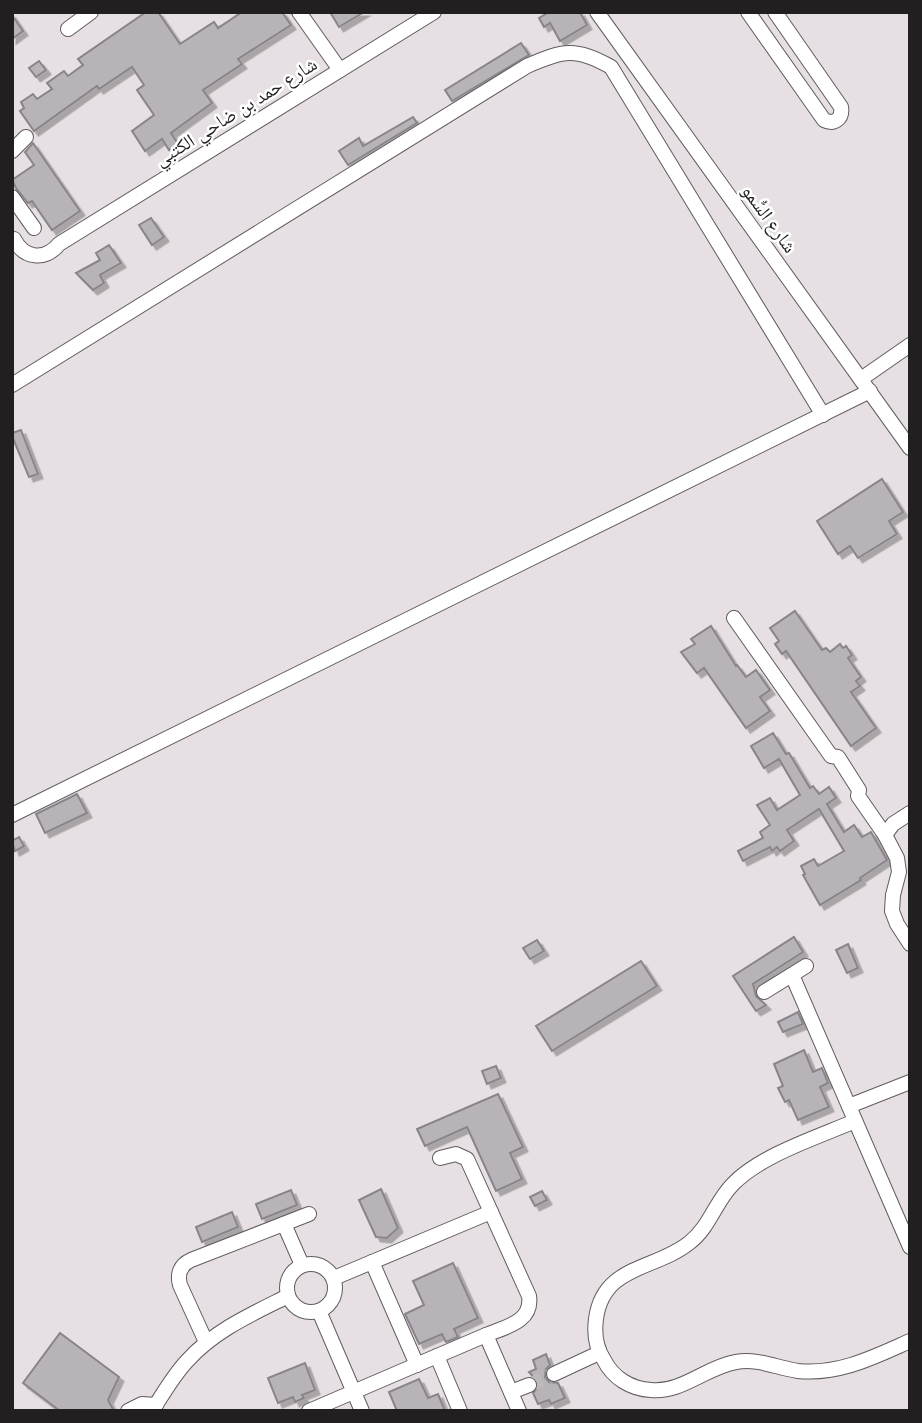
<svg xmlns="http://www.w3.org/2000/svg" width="922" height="1423" font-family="Karla,'Noto Naskh Arabic',sans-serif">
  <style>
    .building { fill: #b7b3b9; stroke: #88848a; stroke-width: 2; filter: url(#shadow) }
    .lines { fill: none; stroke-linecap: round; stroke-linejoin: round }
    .minor-tunnel { stroke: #bfb9bc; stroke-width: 14; stroke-dasharray: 14 7; stroke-linecap: butt }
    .minor-casing { stroke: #615b5e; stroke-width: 16 }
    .minor { stroke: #fff; stroke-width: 14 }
    .labels { text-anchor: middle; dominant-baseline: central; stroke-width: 5; stroke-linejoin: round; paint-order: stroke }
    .street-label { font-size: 19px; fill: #221f21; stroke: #fff }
  </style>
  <defs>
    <filter id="shadow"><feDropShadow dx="4.5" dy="4.5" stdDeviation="0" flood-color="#0004"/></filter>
  </defs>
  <rect width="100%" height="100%" fill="#e6dfe3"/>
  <g class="building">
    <polygon points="146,12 158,12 180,44 214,22 218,28 242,12 282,12 291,25 238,59 242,64 203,90 212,103 171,133 178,144 169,150 162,139 145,151 132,131 154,115 137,90 144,85 132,67 99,89 97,86 34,131 20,111 24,108 21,102 33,94 37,99 52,89 47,83 64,71 68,76 83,65 78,59"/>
    <polygon points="330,12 364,12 339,27"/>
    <polygon points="549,12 580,12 587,25 560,41 550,23 544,27 539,18"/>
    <polygon points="12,15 23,31 12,39"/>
    <polygon points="521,43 529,55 452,101 445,90"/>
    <polygon points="39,61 46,70 36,77 29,68"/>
    <polygon points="413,117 417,123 348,165 339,151 359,138 363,146"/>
    <polygon points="33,143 80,211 52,230 32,201 28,203 16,188 12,180 34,165 25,152"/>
    <polygon points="151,218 164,237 152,245 139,225"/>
    <polygon points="109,245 121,263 100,275 104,283 93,290 76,273 100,260 96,253"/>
    <polygon points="21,430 38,474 29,477 12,436 12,433"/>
    <polygon points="882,479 903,512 889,521 897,534 858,558 850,546 838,554 817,521"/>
    <polygon points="795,611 822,650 826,648 830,652 840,644 843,648 846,646 852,655 848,658 861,677 856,681 860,686 851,692 876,728 851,746 786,651 782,654 775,644 779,641 770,628"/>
    <polygon points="711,626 736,666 737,665 746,677 756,670 770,690 760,697 770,711 746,728 704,668 697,673 681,652 695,644 691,639"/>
    <polygon points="773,733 786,754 789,753 810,788 813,786 819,794 829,787 836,798 827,804 844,832 854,825 862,837 871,832 887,860 860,878 861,880 820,905 803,875 805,874 801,866 814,859 818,866 844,851 819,809 787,830 794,841 780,851 777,847 772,851 770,847 743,861 738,851 763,838 760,832 770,825 757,805 770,798 777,810 800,795 779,759 764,768 751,746"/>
    <polygon points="77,794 87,813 45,833 36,814"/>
    <polygon points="19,837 24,846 15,851 12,841"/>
    <polygon points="794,937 803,952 753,984 756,996 766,1005 756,1011 733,976"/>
    <polygon points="537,940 544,951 530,959 523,948"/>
    <polygon points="848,944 858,968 847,973 836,950"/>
    <polygon points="641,961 657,986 552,1051 536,1026"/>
    <polygon points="798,1012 803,1024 783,1032 778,1022"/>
    <polygon points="804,1050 813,1072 822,1068 828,1083 820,1087 829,1107 798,1120 789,1100 785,1102 778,1088 783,1086 774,1064"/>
    <polygon points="496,1066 501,1078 487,1084 482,1071"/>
    <polygon points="498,1094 523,1147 510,1153 522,1179 496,1191 467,1127 425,1146 417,1129"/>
    <polygon points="381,1189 398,1228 387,1238 376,1237 359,1200"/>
    <polygon points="291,1190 297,1205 262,1219 256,1204"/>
    <polygon points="542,1191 547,1200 535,1206 530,1197"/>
    <polygon points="232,1212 238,1227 202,1242 196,1227"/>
    <polygon points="453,1263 478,1318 454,1329 458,1337 446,1342 442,1334 419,1344 405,1314 424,1305 413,1281"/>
    <polygon points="60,1333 119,1377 108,1400 114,1411 60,1411 23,1383"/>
    <polygon points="546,1354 550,1365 546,1369 545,1377 549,1382 558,1383 565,1398 551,1404 549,1400 538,1404 533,1393 538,1387 538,1382 529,1372 536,1369 533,1360"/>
    <polygon points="305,1363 315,1390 302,1395 304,1398 295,1402 293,1397 278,1403 268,1378"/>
    <polygon points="419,1379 428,1398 438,1394 445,1411 397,1411 389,1392"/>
  </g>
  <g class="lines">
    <polyline class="minor-tunnel" points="529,1385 554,1374"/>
    <defs>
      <g id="minor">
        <polyline points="299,12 340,70"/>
        <polyline points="597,12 910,448"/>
        <path d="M748,12L824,120C834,125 843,119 841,107L775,12"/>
        <polyline points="68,29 91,12"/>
        <polyline points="12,151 26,137"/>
        <polyline points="12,197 34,228"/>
        <path d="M14,239C24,259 45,261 59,244L434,12"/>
        <polyline points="861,379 910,345"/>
        <path d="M12,385L527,66C563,50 576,47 611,67L823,415"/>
        <polyline points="734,618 831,756 838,757 859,790 858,796 885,835 897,858 899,872 893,895 892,911 897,924 910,944"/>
        <polyline points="12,815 870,391"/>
        <polyline points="885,835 893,824 910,813"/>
        <polyline points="792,975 910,1247"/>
        <polyline points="764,992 806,966"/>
        <polyline points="849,1106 910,1082"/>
        <path d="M855,1121C818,1137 761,1155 733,1184C715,1202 710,1227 689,1243C655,1270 603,1265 596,1319C594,1334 596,1348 604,1360C613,1378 631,1389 651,1390C682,1393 706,1367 736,1362C758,1358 777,1368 798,1371C839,1375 874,1357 910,1341"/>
        <path d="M440,1158L456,1154L467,1159L529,1296C533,1322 505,1327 486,1335"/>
        <polyline points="284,1224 302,1265"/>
        <polyline points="372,1262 417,1365"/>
        <circle cx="311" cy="1288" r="24"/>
        <polyline points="334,1278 491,1212"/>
        <polyline points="319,1311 362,1411"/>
        <path d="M206,1342L180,1285C177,1274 180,1265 191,1260L309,1214"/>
        <polyline points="437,1356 460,1411"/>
        <polyline points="554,1374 599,1353"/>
        <polyline points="511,1392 529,1385"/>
        <polyline points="128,1411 142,1404 156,1405"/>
        <path d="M152,1411C163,1394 173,1376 187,1361C215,1330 252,1314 288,1296"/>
        <polyline points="309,1411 486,1335 519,1411"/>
      </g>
    </defs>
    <use href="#minor" class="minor-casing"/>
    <use href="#minor" class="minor"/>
  </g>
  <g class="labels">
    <g class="street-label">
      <text transform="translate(236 112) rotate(-32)">شارع حمد بن ضاحي الكتبي</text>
      <text transform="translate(769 219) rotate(54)">شارع السُّمو</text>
    </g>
  </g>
  <rect width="922" height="1423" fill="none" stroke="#221f21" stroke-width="28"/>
</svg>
